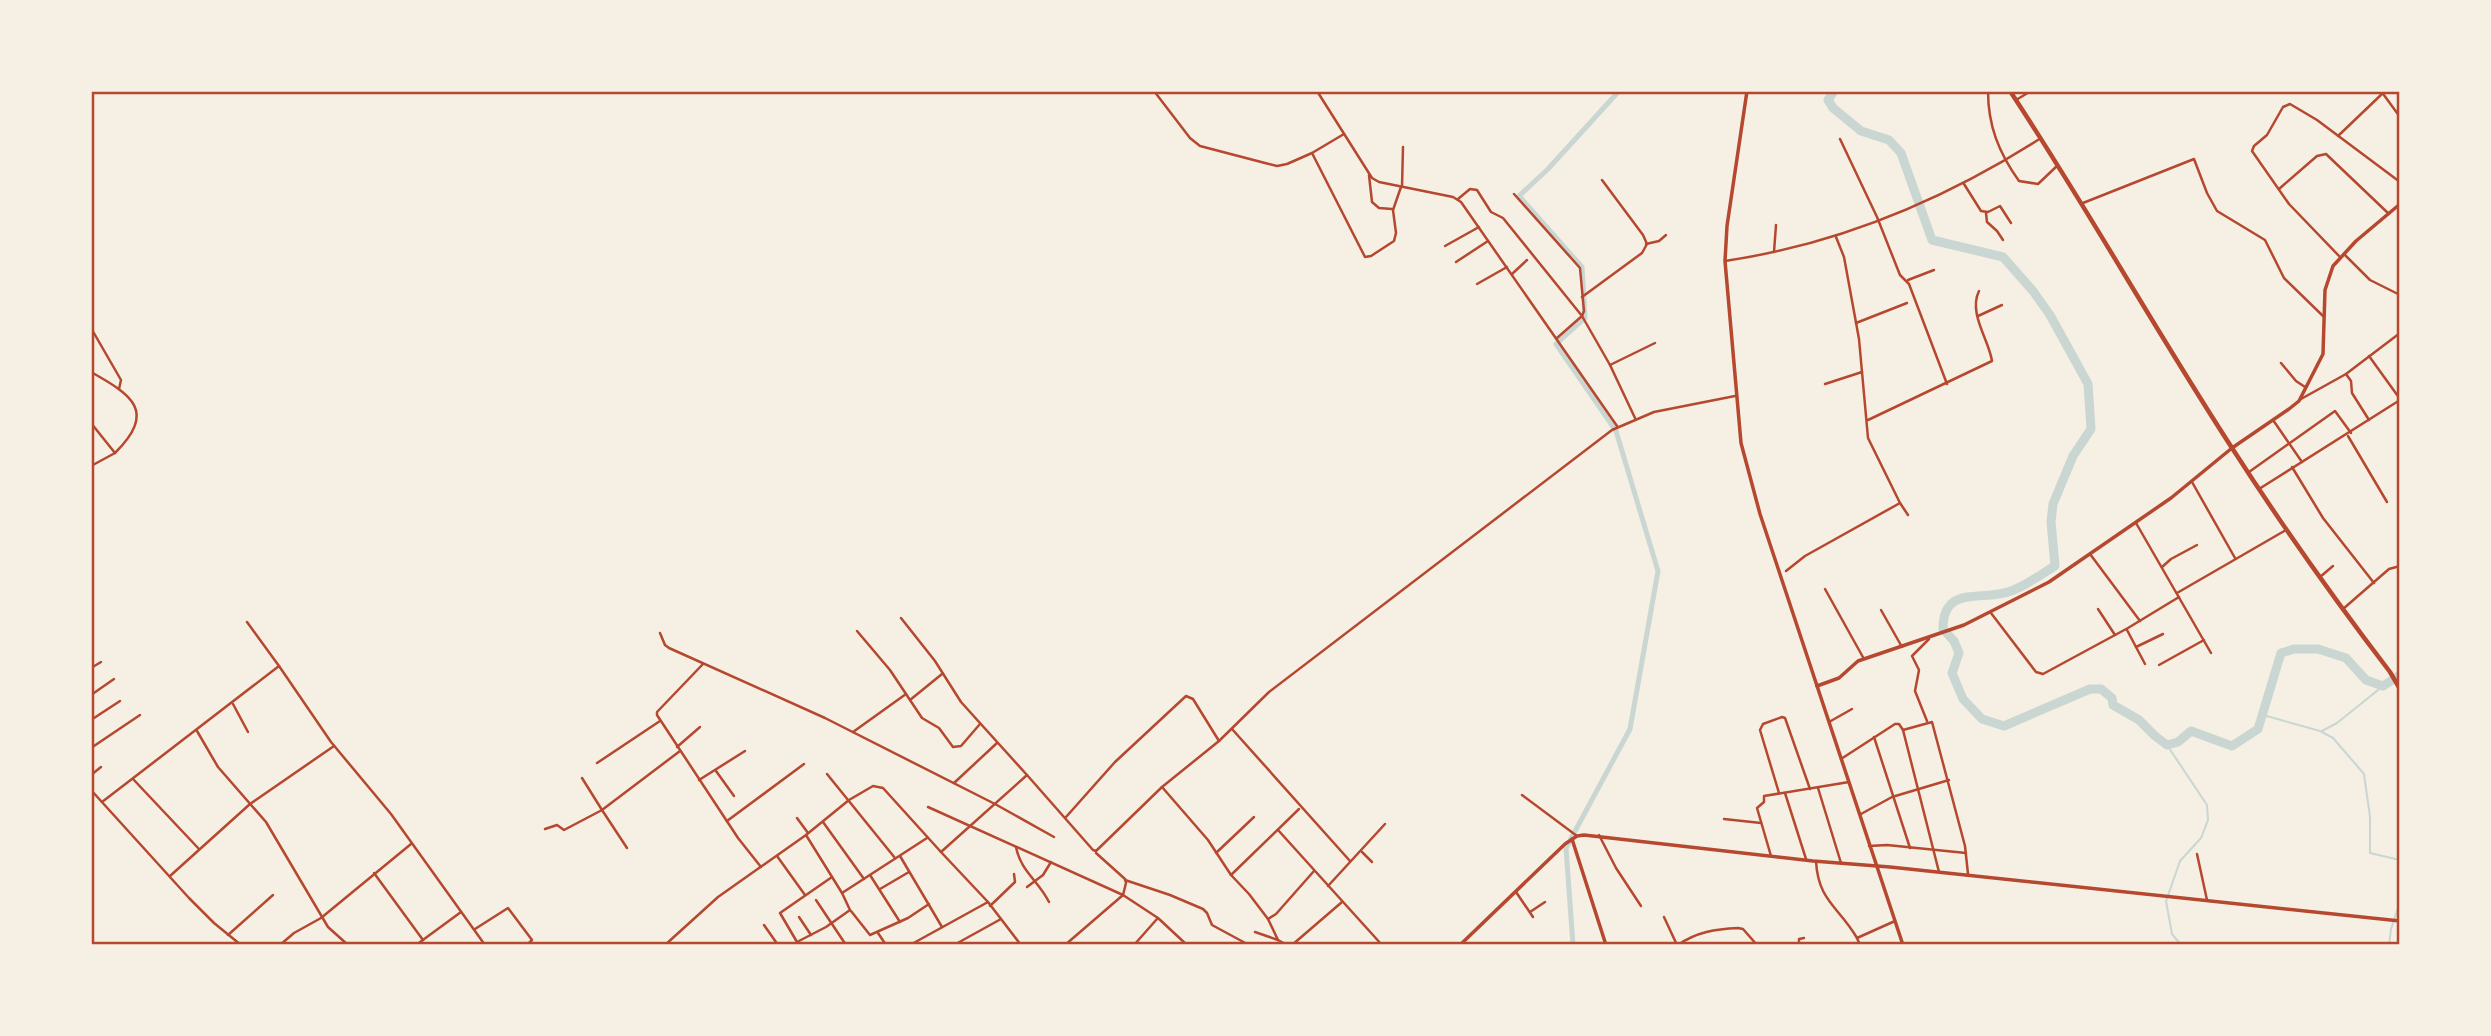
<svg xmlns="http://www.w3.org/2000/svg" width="2491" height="1036" font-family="'PT Sans Narrow',sans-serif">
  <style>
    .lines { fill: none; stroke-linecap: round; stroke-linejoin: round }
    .stream { stroke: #c9d6d2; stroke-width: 2 }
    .canal { stroke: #c9d6d2; stroke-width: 5 }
    .river { stroke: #c9d6d2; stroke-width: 9 }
    .minor { stroke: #b5482f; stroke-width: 2.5 }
    .tertiary { stroke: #b5482f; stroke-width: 3.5 }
    .primary { stroke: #b5482f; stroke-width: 4.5 }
    .neatline { fill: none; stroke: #b5482f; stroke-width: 2.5 }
  </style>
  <rect width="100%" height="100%" fill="#f6efe4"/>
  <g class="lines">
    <g class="stream">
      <polyline points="2263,715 2320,731 2333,738 2364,774 2370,817 2370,853 2400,860"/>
      <polyline points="2322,731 2337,723 2383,686"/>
      <polyline points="2167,745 2207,805 2208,820 2201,838 2180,861 2166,901 2172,934 2181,945"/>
      <polyline points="2389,945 2391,929 2398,908 2400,874"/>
    </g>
    <polyline class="canal" points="1573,945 1566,848 1630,729 1658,571 1616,431 1556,344 1585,318 1582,267 1519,196 1548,169 1619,91"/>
    <path class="river" d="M1834,91L1828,100L1833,108L1861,131L1889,140L1901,153L1932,240L2003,257L2033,291L2050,315L2088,384L2091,429L2073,456L2053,504L2051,522L2055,566C2041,574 2026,586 2011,591C1982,602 1943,584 1943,629L1954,641L1959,653L1952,673L1963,699L1982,719L2004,726L2090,689H2101L2112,698L2113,705L2139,720L2155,736L2167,745L2178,742L2191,731L2232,746L2258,729L2281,653L2294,649H2318L2346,658L2366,680L2383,686L2400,675"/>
    <g class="minor">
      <polyline points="1154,91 1190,138 1200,146 1265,163 1277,166 1287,164 1312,153 1344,134"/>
      <polyline points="1317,91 1372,178 1379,182 1453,197 1461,202 1617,426"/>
      <path d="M1988,91C1988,126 1999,153 2019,181L2038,184L2058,165"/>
      <polyline points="2381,91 2400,117"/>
      <polyline points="2016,100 2031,91"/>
      <polyline points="2338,136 2383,93"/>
      <polyline points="1840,139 1877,217 1900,275 1909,284 1947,384"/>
      <polyline points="1312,153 1365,257 1371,256 1394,241 1396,233 1393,210 1401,187"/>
      <polyline points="1369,175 1372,202 1379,208 1392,209"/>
      <polyline points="1964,184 1981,211 1988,212 2000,206 2011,223"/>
      <polyline points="1402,187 1403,147"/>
      <polyline points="2279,189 2317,156 2326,154 2389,214"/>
      <polyline points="1514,194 1580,268 1584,311 1582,316 1610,365 1635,418"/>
      <polyline points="1458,199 1470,189 1477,190 1491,212 1503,218 1582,316 1557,338"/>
      <polyline points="2083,203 2194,159 2207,193 2217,211 2265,240 2284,278 2323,316"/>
      <polyline points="1986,213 1987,222 1997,231 2003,240"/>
      <polyline points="1646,244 1659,241 1666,235"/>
      <polyline points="1445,246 1479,227"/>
      <polyline points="1774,252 1776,225"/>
      <polyline points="2344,254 2370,280 2400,295"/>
      <polyline points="2340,257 2289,204 2252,151 2254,146 2267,135 2283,107 2290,104 2317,120 2400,182"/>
      <path d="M1725,261C1839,244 1944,200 2041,138"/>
      <polyline points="1456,262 1488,241"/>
      <polyline points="1512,274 1527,260"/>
      <polyline points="1908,280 1934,270"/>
      <polyline points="1477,284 1507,267"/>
      <polyline points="1582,297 1642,253 1647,244 1643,235 1602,180"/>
      <polyline points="1978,316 2002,305"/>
      <polyline points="1856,323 1907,303"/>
      <polyline points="91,328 121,380 119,389"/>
      <polyline points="2369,356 2400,399"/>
      <polyline points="2281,363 2296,381 2305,387"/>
      <polyline points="1610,365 1655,343"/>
      <path d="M91,372C132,395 157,411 115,453"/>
      <polyline points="2346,374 2351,381 2352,393 2369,420"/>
      <polyline points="1825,384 1862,372"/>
      <polyline points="2301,399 2346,374 2400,333"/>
      <path d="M1868,420L1992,361C1989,340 1968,313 1979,291"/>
      <polyline points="2273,420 2302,462"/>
      <polyline points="91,423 115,453 91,466"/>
      <polyline points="2348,436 2387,502"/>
      <polyline points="2292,467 2323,518 2374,583"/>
      <polyline points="2249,472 2335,411 2351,433"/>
      <polyline points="2192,482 2235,558"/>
      <polyline points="2259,489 2400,400"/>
      <polyline points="1900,503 1908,515"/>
      <polyline points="2136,523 2211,653"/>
      <polyline points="2090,554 2140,621"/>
      <polyline points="2162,567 2171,559 2197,545"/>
      <polyline points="1786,571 1805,556 1900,503 1868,438 1859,339 1844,257 1836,237"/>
      <polyline points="2320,577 2333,566"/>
      <polyline points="1825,589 1864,659"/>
      <polyline points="2177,593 2286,530"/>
      <polyline points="2098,609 2115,635"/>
      <polyline points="2343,609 2389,569 2400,566"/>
      <polyline points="1881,610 1902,647"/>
      <polyline points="1991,613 2036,672 2043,674 2128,628 2179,597"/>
      <polyline points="901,618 935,661 961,702 1027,775"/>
      <polyline points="247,622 279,666"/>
      <polyline points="2127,630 2145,664"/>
      <polyline points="857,631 890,670 922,718 939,728 953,747 961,746 980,724"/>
      <polyline points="660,633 665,645 669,648 825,718 995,804 1054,837"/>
      <polyline points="2136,647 2163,634"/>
      <polyline points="703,664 657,712 657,715 738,838 761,867"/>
      <polyline points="2159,665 2204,640"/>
      <polyline points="91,668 101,662"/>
      <polyline points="91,695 114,679"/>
      <polyline points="910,700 942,674"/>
      <polyline points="233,704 248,732"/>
      <polyline points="91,720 120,701"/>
      <polyline points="1927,721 1915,691 1919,670 1912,656 1929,639"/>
      <polyline points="1829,722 1852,709"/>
      <polyline points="1232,729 1350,861"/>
      <polyline points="1903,730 1939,872"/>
      <polyline points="197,731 218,767 266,822 328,927 348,945"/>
      <polyline points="853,732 906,694"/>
      <polyline points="1874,737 1910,848"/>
      <polyline points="677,747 700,727"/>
      <polyline points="91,748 140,715"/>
      <polyline points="1841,759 1895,724 1899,724 1903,730 1932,722 1965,846 1968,874"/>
      <polyline points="597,763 660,721"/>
      <polyline points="716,771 734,796"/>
      <polyline points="827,774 895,858"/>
      <polyline points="91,775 101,767"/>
      <polyline points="582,778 602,810 680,751"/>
      <polyline points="133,779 199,849"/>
      <polyline points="699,780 745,751"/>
      <polyline points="954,783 997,743"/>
      <polyline points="1162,787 1208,840 1231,875 1249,894 1268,919 1278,940"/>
      <polyline points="1818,788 1841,863"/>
      <polyline points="91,790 189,898 214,923 241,945"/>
      <polyline points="1779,793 1760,730 1763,724 1782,717 1785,718 1810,789"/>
      <polyline points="1785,793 1806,859"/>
      <polyline points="1522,795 1577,836"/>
      <polyline points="102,802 279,666 331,742 391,814 485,945"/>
      <polyline points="928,807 1123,895 1158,918 1187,945"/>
      <polyline points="1861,814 1892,797 1949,780"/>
      <polyline points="1066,817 1115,762 1186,696 1193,699 1219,741"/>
      <polyline points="797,818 808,833"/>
      <polyline points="1724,819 1761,823"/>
      <polyline points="727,821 804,764"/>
      <polyline points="823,822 864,879"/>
      <polyline points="545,829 557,825 564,830 602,810 627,848"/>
      <polyline points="1278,830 1382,945"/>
      <polyline points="806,835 842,893"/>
      <polyline points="1599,835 1616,868 1641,906"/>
      <polyline points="1869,846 1887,845 1966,853"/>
      <path d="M1016,847C1021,872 1038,880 1049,902"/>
      <polyline points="940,851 988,902 1021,945"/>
      <polyline points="1362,852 1372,862"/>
      <polyline points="1096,853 1125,879 1126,883 1123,895"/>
      <polyline points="1216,853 1254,817"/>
      <polyline points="2197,854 2207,900"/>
      <polyline points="777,856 805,895"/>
      <polyline points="900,856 942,927"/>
      <polyline points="1771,856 1757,808 1764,802 1764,796 1849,782"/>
      <path d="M1816,861C1818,901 1839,907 1857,938"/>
      <polyline points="374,873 423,940"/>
      <polyline points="870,875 900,922"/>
      <polyline points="1231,875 1299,809"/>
      <polyline points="170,876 250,804 334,746"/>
      <polyline points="1125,880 1170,895 1203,909 1207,913 1212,925 1249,945"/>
      <polyline points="1328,886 1385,824"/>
      <polyline points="1027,887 1043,875 1051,862"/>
      <polyline points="880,889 909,872"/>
      <polyline points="1516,892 1533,917"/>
      <polyline points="816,900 846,945"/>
      <polyline points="990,906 1015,882 1014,874"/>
      <polyline points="851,911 870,935 908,918 929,904"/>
      <polyline points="1530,912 1545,902"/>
      <polyline points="799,917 811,935"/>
      <polyline points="1664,917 1677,945"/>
      <polyline points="1268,919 1276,914 1314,871"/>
      <polyline points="764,925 778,945"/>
      <polyline points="475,929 508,908 532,940 527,945"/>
      <polyline points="1255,932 1278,940 1287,945"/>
      <polyline points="878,933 886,945"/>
      <polyline points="228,935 273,895"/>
      <polyline points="797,942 780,913 832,877"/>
      <polyline points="280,945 294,933 321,918 411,844"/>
      <polyline points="416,945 461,912"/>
      <polyline points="665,945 718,897 806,835 849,800 873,786 883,788 941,852 1027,775 1093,850 1096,851 1162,787 1219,741 1269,692 1612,430 1654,412 1735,396"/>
      <polyline points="799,945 797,942 826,927 850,910 842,893 927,838"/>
      <polyline points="910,945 988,902"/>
      <polyline points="954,945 1001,919"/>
      <polyline points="1065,945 1123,895"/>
      <polyline points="1134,945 1157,919"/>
      <polyline points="1292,945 1342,902"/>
      <path d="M1678,945C1696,932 1716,929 1738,928L1743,929L1757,945"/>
      <polyline points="1799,945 1799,939 1804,938"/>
      <polyline points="1860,945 1857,938 1895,921"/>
    </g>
    <g class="tertiary">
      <polyline points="1747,91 1727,226 1725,261 1741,443 1760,514 1903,945"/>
      <polyline points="1817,686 1839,678 1858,661 1964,625 2049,582 2171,498 2232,448 2289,409 2299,401 2323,354 2325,290 2333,266 2356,241 2400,204"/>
      <polyline points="1572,839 1606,945"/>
      <polyline points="1460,945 1565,844 1577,836 1584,835 1813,861 1890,867 2400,921"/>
    </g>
    <path class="primary" d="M2010,91C2088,209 2157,333 2234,451C2283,527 2335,600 2390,672L2400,689"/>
  </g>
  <rect width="2491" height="1036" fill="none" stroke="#f6efe4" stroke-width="186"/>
  <rect x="93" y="93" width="2305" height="850" class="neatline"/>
</svg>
